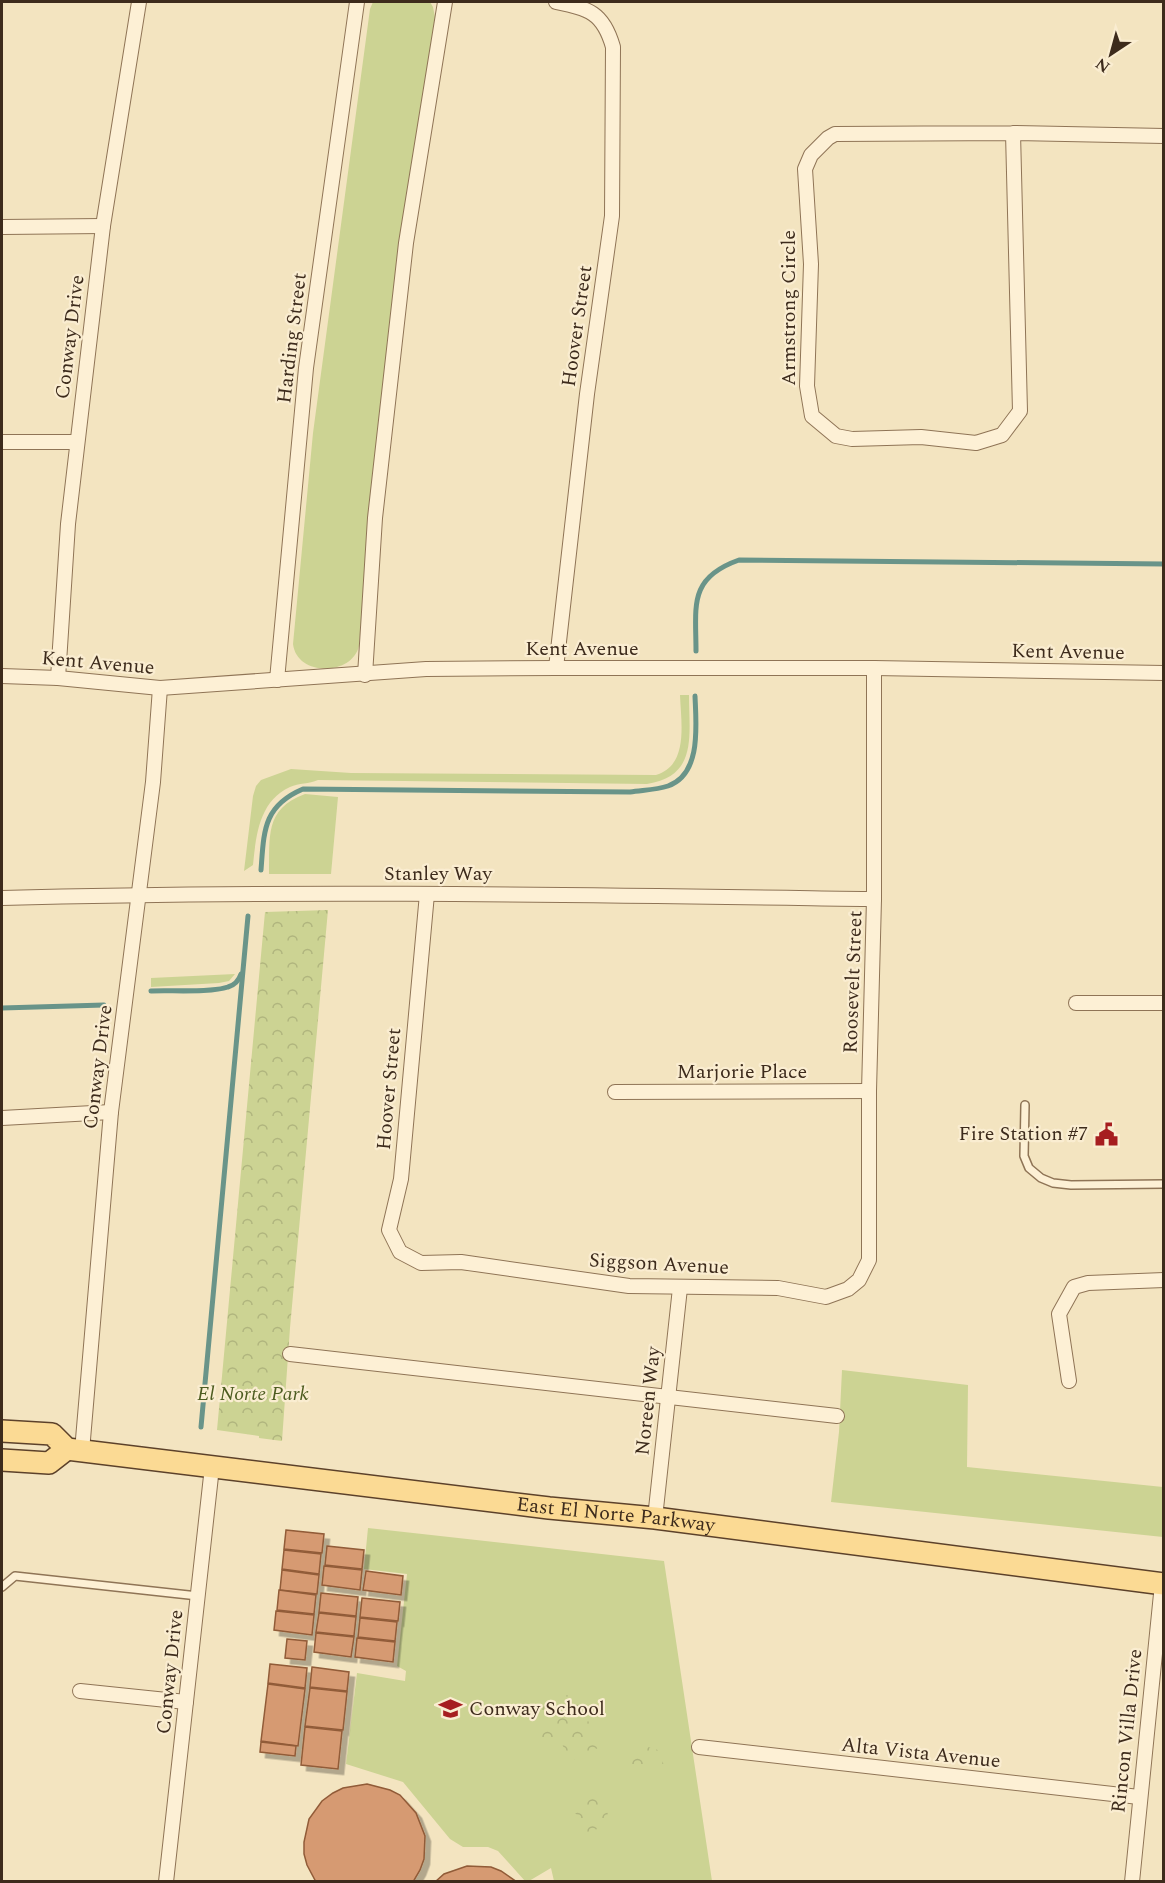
<svg xmlns="http://www.w3.org/2000/svg" width="1165" height="1883" font-family="Spectral,serif">
  <style>
    .grass { fill: #ccd393 }
    .park { fill: url(#park-crowns) }
    .lines { fill: none; stroke-linecap: round; stroke-linejoin: round }
    .stream { stroke: #699489; stroke-width: 5 }
    .building { fill: #d69a72; stroke: #915b38; stroke-width: 1.5; filter: url(#shadow) }
    .service-casing { stroke: #8f7456; stroke-width: 10 }
    .minor-casing { stroke: #8f7456; stroke-width: 16 }
    .primary-casing { stroke: #5c412a; stroke-width: 24 }
    .service { stroke: #fdf0d5; stroke-width: 7 }
    .minor { stroke: #fdf0d5; stroke-width: 14 }
    .primary { stroke: #fbda94; stroke-width: 21 }
    .labels { text-anchor: middle; dominant-baseline: central; stroke-width: 4.5; stroke-linejoin: round; paint-order: stroke }
    .street-label { font-size: 20px; fill: #3d2b1c; stroke: #faedd1 }
    .poi-label { font-size: 20px; fill: #3d2b1c; stroke: #faedd1; text-anchor: end }
    .park-label { font-size: 20px; font-style: italic; fill: #4d5c20; stroke: #faedd1 }
  </style>
  <defs>
    <pattern id="park-crowns" width="20" height="18" patternUnits="userSpaceOnUse" patternTransform="scale(1.5)"><rect width="20" height="18" fill="#ccd393"/><path d="M2 6a3 3 0 1 1 6 0M12 15a3 3 0 1 1 6 0" fill="none" stroke="#b0b57e"/></pattern>
    <filter id="shadow"><feDropShadow dx="5.5" dy="5.5" stdDeviation="0" flood-color="#0004"/></filter>
  </defs>
  <rect width="100%" height="100%" fill="#f3e4c0"/>
  <g class="grass">
    <path d="M373,2H430L433,7L435,17L378,435L359,646C352,676 297,677 293,644L313,433L370,9Z"/>
    <path d="M680,695H689C689,736 698,776 647,784L318,780C309,784 299,783 290,787C259,801 256,836 253,865L244,871L253,796L256,786L261,780L291,769L351,773L656,775C689,765 681,723 680,695Z"/>
    <path d="M305,794L338,797L331,874H269C270,837 264,809 305,794Z"/>
    <polygon points="235,974 229,981 219,983 151,987 151,978"/>
    <polygon points="842,1370 968,1385 967,1467 1163,1487 1163,1537 831,1502 839,1432"/>
    <polygon points="368,1528 664,1561 712,1881 554,1881 551,1868 529,1881 525,1881 498,1851 488,1847 463,1847 450,1839 403,1782 346,1764 357,1673 405,1681 406,1671 397,1666 407,1574 364,1569"/>
  </g>
  <g class="park">
    <polygon points="328,910 290,1328 282,1441 259,1438 259,1436 217,1430 265,912"/>
    <polygon points="578,1693 598,1748 569,1762 560,1738 543,1742 535,1702"/>
    <polygon points="645,1746 661,1751 664,1768 630,1776 625,1755 631,1750"/>
    <path d="M589,1791C597,1795 607,1806 608,1815L595,1831L589,1834L580,1829C579,1826 579,1822 579,1819C577,1812 576,1816 573,1810C567,1798 579,1792 589,1791Z"/>
  </g>
  <g class="lines">
    <g class="stream">
      <path d="M696,651C696,606 688,578 739,560L1164,564"/>
      <path d="M261,870C264,831 263,806 303,789L630,792C643,790 656,790 668,786C702,774 696,724 695,696"/>
      <path d="M151,991C170,990 211,993 228,987C235,985 239,980 241,974"/>
      <polyline points="2,1008 104,1005"/>
      <polyline points="201,1427 248,916"/>
    </g>
  </g>
  <g class="building">
    <polygon points="286,1530 324,1534 322,1553 284,1549"/>
    <polygon points="327,1546 364,1550 362,1569 325,1565"/>
    <polygon points="284,1550 321,1554 319,1574 282,1569"/>
    <polygon points="324,1566 362,1570 360,1590 322,1585"/>
    <polygon points="282,1570 319,1575 317,1594 280,1590"/>
    <polygon points="366,1571 403,1576 401,1595 363,1590"/>
    <polygon points="279,1590 316,1595 314,1614 277,1610"/>
    <polygon points="321,1593 358,1597 356,1616 319,1612"/>
    <polygon points="362,1598 400,1602 398,1621 360,1617"/>
    <polygon points="276,1611 314,1615 312,1635 274,1630"/>
    <polygon points="319,1613 356,1617 354,1636 316,1632"/>
    <polygon points="360,1618 397,1622 395,1641 358,1637"/>
    <polygon points="316,1633 354,1637 351,1657 314,1652"/>
    <polygon points="357,1638 395,1642 393,1662 355,1657"/>
    <polygon points="287,1639 307,1641 305,1660 285,1658"/>
    <polygon points="270,1664 307,1668 305,1688 268,1683"/>
    <polygon points="312,1667 349,1672 347,1691 310,1687"/>
    <polygon points="268,1684 305,1689 298,1746 261,1741"/>
    <polygon points="310,1688 347,1692 343,1730 305,1726"/>
    <polygon points="305,1727 342,1731 338,1769 301,1765"/>
    <polygon points="261,1742 296,1746 295,1756 260,1752"/>
    <polygon points="367,1784 390,1790 400,1795 416,1813 425,1836 424,1859 420,1870 413,1882 316,1882 307,1865 304,1854 304,1842 309,1819 322,1801 333,1793 343,1788"/>
    <polygon points="467,1866 491,1867 501,1871 517,1882 435,1882 444,1874"/>
  </g>
  <g class="lines">
    <defs>
      <g id="service">
        <polyline points="1025,1105 1024,1156 1029,1168 1041,1178 1053,1183 1071,1185 1164,1184"/>
        <polyline points="2,1587 15,1576 198,1596"/>
      </g>
      <g id="minor">
        <polyline points="1013,133 1020,411 1002,435 976,443 921,437 852,439 836,436 812,416 807,386 811,264 805,169 811,155 828,138 835,134 1013,133 1164,136"/>
        <polyline points="2,227 103,226"/>
        <polyline points="2,442 77,442"/>
        <path d="M556,668L587,394L612,216L613,47C603,12 589,9 556,2"/>
        <polyline points="365,675 375,518 406,243 445,2"/>
        <polyline points="2,676 58,678 160,688 426,669 556,668 874,668 1164,673"/>
        <polyline points="58,678 68,524 103,226 139,2"/>
        <polyline points="277,680 306,368 357,2"/>
        <polyline points="427,894 401,1179 389,1230 400,1252 421,1263 461,1262 629,1286 778,1288 826,1297 848,1289 859,1280 869,1260 869,1091 874,899 874,668"/>
        <path d="M2,898C292,890 583,895 874,899"/>
        <polyline points="1076,1003 1164,1003"/>
        <polyline points="615,1092 869,1091"/>
        <polyline points="2,1118 111,1112"/>
        <polyline points="290,1354 837,1416"/>
        <polyline points="1069,1381 1059,1314 1074,1287 1088,1283 1164,1280"/>
        <polyline points="82,1451 111,1112 153,782 160,688"/>
        <polyline points="655,1518 680,1288"/>
        <polyline points="80,1691 186,1702"/>
        <polyline points="699,1747 1139,1797"/>
        <polyline points="166,1882 212,1467"/>
        <polyline points="1132,1882 1162,1584"/>
      </g>
      <g id="primary">
        <path id="s1" d="M2,1431L52,1434L67,1449L549,1508L655,1518L1164,1584"/>
        <polyline points="2,1460 49,1463 67,1449"/>
      </g>
    </defs>
    <use href="#service" class="service-casing"/>
    <use href="#minor" class="minor-casing"/>
    <use href="#primary" class="primary-casing"/>
    <use href="#service" class="service"/>
    <use href="#minor" class="minor"/>
    <use href="#primary" class="primary"/>
  </g>
  <defs>
    <symbol id="civic-bare" viewBox="-9 -9 18 18"><path d="M-.6-6.5H3V-4.5H.6V-3L4-1V1h2V6H-6V1h2V-1L-.6-3ZM-1.2 2.5V6h2.4V2.5Z" fill="#a61e20" stroke="#faedd1" stroke-width="2.5" paint-order="stroke"/></symbol>
    <symbol id="school-bare" viewBox="-9 -9 18 18"><path d="M0-5L7-2L0 1L-7-2ZM-4 1L0 2.5L4 1V4Q0 6-4 4Z" fill="#a61e20" stroke="#faedd1" stroke-width="2.5" paint-order="stroke"/></symbol>
  </defs>
  <g fill-rule="evenodd">
    <use href="#civic-bare" x="1090" y="1118" width="33" height="33"/>
    <use href="#school-bare" x="434" y="1692" width="33" height="33"/>
  </g>
  <g class="labels">
    <g class="street-label">
      <text transform="translate(789 308) rotate(-90)">Armstrong Circle</text>
      <text transform="translate(577 326) rotate(-82)">Hoover Street</text>
      <text transform="translate(70 337) rotate(-83)">Conway Drive</text>
      <text transform="translate(292 338) rotate(-83)">Harding Street</text>
      <text x="582" y="649">Kent Avenue</text>
      <text transform="translate(1068 652) rotate(1)">Kent Avenue</text>
      <text transform="translate(98 663) rotate(5)">Kent Avenue</text>
      <text x="438" y="874">Stanley Way</text>
      <text transform="translate(853 982) rotate(-88)">Roosevelt Street</text>
      <text transform="translate(98 1067) rotate(-83)">Conway Drive</text>
      <text x="742" y="1072">Marjorie Place</text>
      <text transform="translate(389 1089) rotate(-85)">Hoover Street</text>
      <text transform="translate(659 1264) rotate(3)">Siggson Avenue</text>
      <text transform="translate(648 1401) rotate(-84)">Noreen Way</text>
      <text stroke="none"><textPath href="#s1" startOffset="624">East El Norte Parkway</textPath></text>
      <text transform="translate(170 1672) rotate(-84)">Conway Drive</text>
      <text transform="translate(1127 1731) rotate(-84)">Rincon Villa Drive</text>
      <text transform="translate(921 1753) rotate(6)">Alta Vista Avenue</text>
    </g>
    <g class="poi-label">
      <text x="1088" y="1134">Fire Station #7</text>
      <text x="469" y="1709" text-anchor="start">Conway School</text>
    </g>
    <g class="park-label">
      <text x="253" y="1394">El Norte Park</text>
    </g>
  </g>
  <rect width="1165" height="1883" fill="none" stroke="#3d2b1c" stroke-width="6"/>
  <g transform="translate(1111 54) rotate(216)" stroke="#faedd1" stroke-width="4.5" paint-order="stroke">
  <path d="M0-4.5L10 22L0 15L-10 22Z" fill="#3d2b1c"/>
  <text y="-9" font-size="16" font-weight="bold" text-anchor="middle" fill="#3d2b1c">N</text>
  </g>
</svg>
